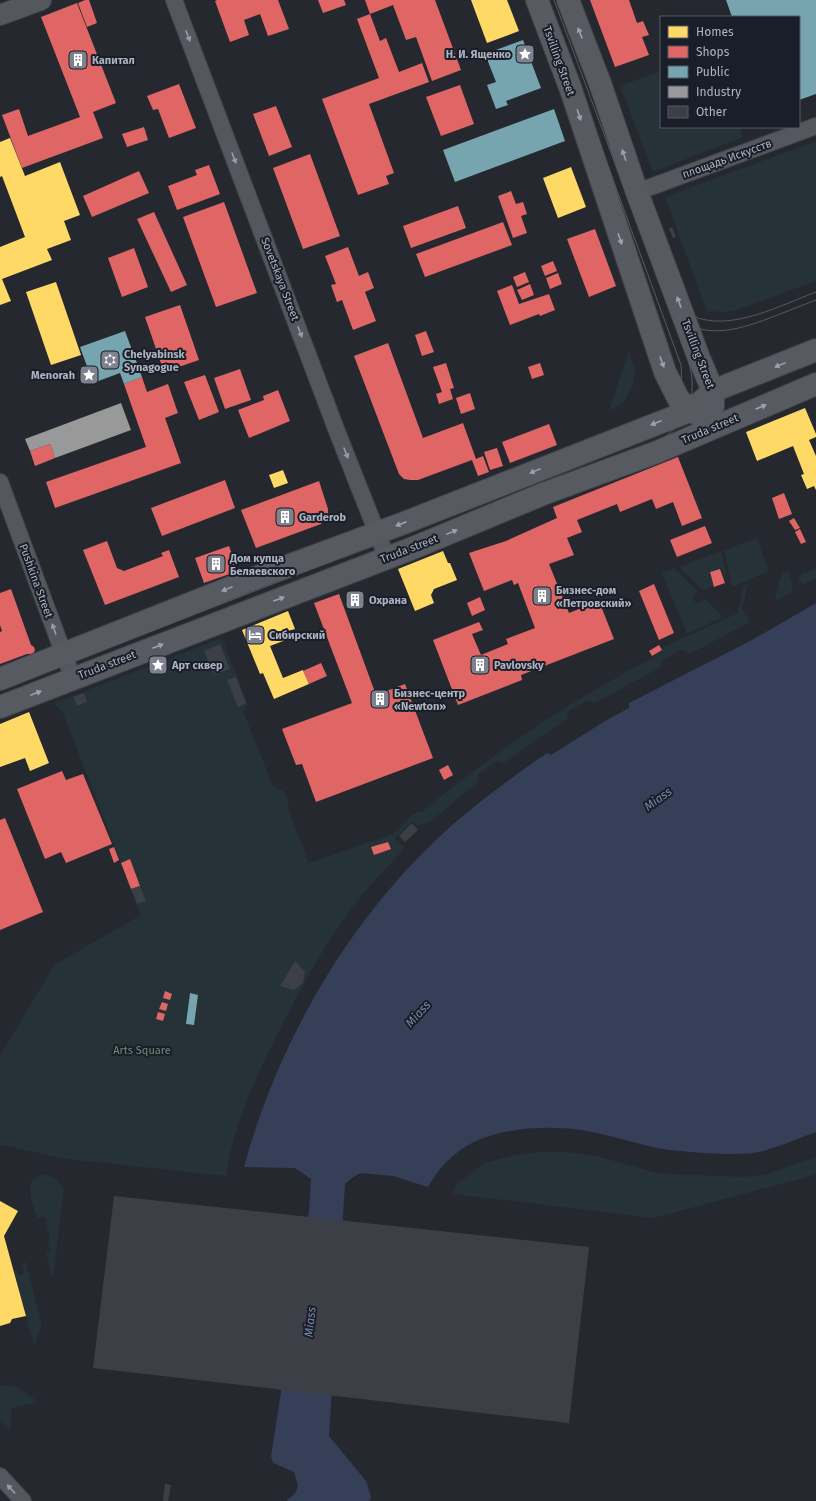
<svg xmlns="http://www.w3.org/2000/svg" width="816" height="1501" font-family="'Fira Sans',sans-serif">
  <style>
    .green { fill: #253237 }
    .water { fill: #353f58 }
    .homes { fill: #ffd966 }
    .shops { fill: #e06666 }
    .public { fill: #76a5af }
    .industry { fill: #999 }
    .building { fill: #3c3f46 }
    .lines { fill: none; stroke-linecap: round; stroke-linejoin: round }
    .minor-casing { stroke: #414348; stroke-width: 18 }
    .tertiary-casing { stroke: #414348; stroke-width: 22 }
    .secondary-casing { stroke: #414348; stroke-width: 24 }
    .minor { stroke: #54575e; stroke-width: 16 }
    .tertiary { stroke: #54575e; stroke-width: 20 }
    .secondary { stroke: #585a62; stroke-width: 22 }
    .tram { stroke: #585a61; stroke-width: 1 }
    .oneway { fill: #9da1ae }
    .oneway2 { fill: #989ca8 }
    .labels { text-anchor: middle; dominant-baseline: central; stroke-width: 4; stroke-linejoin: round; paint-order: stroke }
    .poi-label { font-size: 11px; font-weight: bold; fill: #aeb3c1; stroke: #191e29; text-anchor: start }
    .street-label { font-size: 11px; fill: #aeb3c1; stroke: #191e29 }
    .park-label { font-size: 11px; fill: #688f76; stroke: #191e29 }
    .water-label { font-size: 12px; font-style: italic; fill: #7886a8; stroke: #191e29 }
  </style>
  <rect width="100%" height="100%" fill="#25282f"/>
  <g class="green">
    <polygon points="661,71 661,127 739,127 743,137 653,172 620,86"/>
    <polygon points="816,141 816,281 737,310 725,312 707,311 665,197"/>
    <polygon points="629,351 635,370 633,386 623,403 609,411"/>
    <polygon points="757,538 769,571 732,587 724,550"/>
    <polygon points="721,551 727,578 725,579 721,568 709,572 714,586 703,590 679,567"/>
    <polygon points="674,568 698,592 692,599 698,604 705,599 723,617 687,634 662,573"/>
    <polygon points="816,568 816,578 802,585 798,578 805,572 806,574"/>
    <polygon points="788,571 793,586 791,593 777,601 775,597 782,573"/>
    <path d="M748,584L742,609L750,622L690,654L682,650L663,660L661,667L595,703L587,700L568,711L567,719L504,763L496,761L479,774L478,782L430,822L417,826L413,821L395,838L405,848C387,867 368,887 351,909C322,949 298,993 276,1037C254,1081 233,1127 226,1176L67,1159L0,1145V1056L54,965L141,915L63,713L54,703L222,638L248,704L243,711L274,788L283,790L289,802L288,808L309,863L393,834L413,814L419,812H422C435,800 451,789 465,778C524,732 586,693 652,658L661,648L738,613L743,586Z"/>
    <polygon points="538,1152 568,1152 596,1156 654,1172 669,1174 744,1177 767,1174 816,1157 816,1174 804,1178 653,1218 453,1194 456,1185 484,1163 510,1156"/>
    <path d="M46,1174L56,1179L64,1188L53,1280L46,1253L50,1252L48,1241L50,1240L45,1217L37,1218C33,1201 19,1178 46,1174Z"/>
    <polygon points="26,1262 42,1325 34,1346 14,1271 17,1271 18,1275 24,1274 22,1264"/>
    <polygon points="0,1385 18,1387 38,1402 12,1408 10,1431 0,1421"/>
  </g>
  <path class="water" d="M816,603V1132C797,1139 779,1147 759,1152C738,1156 702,1153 680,1151C646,1149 614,1134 580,1130C547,1125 499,1128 470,1144C452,1154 438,1169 428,1187L393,1176L361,1173L353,1177L345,1184L329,1436L366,1481L371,1497L369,1501H287L288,1499L295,1494L298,1486L294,1472L273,1463L271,1456L309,1212L311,1179L295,1168L244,1167C276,1048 344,928 433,843C468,809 507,781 547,753L551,755L605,721L629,708V703L752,640Z"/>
  <g class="homes">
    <polygon points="471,0 507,0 519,31 487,43"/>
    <polygon points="10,138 25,176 60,162 80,215 64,221 71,240 47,249 52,260 2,279 11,301 0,305 0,247 25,237 2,176 0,177 0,142"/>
    <polygon points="571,167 586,207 558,218 543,178"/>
    <polygon points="56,282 81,355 51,365 26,292"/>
    <polygon points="805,408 816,434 816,437 809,440 816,456 816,490 814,486 807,489 801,475 804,474 793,446 757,461 746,432"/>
    <polygon points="283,470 288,483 274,488 269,475"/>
    <polygon points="443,551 448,563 450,563 457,580 434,589 431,595 434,603 415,611 398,569"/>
    <polygon points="288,611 295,629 288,631 291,638 270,646 283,678 303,670 309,684 274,699 263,673 260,674 242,630"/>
    <polygon points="29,712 49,763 30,771 25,758 0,767 0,724"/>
    <polygon points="0,1201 18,1211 4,1236 26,1316 12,1319 10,1323 0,1326"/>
  </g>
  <g class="shops">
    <polygon points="85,0 89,0 97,23 87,27 78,3"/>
    <polygon points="217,0 278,0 289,29 268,36 260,14 244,20 249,35 230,42 215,1"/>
    <polygon points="318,0 344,0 346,5 323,13"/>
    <polygon points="365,0 435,0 461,70 432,81 416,37 406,40 393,5 370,14"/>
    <polygon points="590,0 629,0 637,23 643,21 649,35 642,37 649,55 615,67"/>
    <polygon points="77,3 116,103 93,112 103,138 22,168 2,115 19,109 28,136 80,117 41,17"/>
    <polygon points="370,14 380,41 386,38 399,72 422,63 429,82 369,104 394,173 386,176 389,184 358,195 322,99 379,78 357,19"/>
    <polygon points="179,84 196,128 169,138 158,109 153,110 147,96"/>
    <polygon points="460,85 474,124 441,136 426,97"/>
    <polygon points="276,106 292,147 269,156 253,114"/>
    <polygon points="144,127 148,140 127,147 122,134"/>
    <polygon points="310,154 340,236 303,249 273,168"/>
    <polygon points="209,165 220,194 177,210 168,186 197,175 195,170"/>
    <polygon points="139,171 149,193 92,217 83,196"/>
    <polygon points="511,191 516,204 523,202 527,214 521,216 527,233 513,238 498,196"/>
    <polygon points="224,202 257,293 216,307 183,217"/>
    <polygon points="458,206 466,228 411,248 403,226"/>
    <polygon points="154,212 187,285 171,292 137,219"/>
    <polygon points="503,222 512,245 425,277 416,254"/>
    <polygon points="595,229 616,286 589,297 567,239"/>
    <polygon points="348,247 359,276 368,272 374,288 365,292 376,321 353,330 342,300 337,302 331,285 336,284 325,256"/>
    <polygon points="134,248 148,287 122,297 108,258"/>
    <polygon points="553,261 557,271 545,276 541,266"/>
    <polygon points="525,272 529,282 517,287 513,277"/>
    <polygon points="558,273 562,284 550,289 546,278"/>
    <polygon points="530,284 534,295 522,300 517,290"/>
    <polygon points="512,285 519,304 549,294 555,310 540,316 539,314 510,325 497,291"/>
    <polygon points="180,305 199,360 164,372 145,317"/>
    <polygon points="426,331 434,352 422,356 415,335"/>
    <polygon points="388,343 423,438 463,423 476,459 483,456 489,472 478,476 472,460 418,480 410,480 404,479 399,474 354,356"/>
    <polygon points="446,363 454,388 450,389 453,399 439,404 436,394 442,392 433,367"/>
    <polygon points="540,363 544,375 532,379 528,367"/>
    <polygon points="240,369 251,400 225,409 214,378"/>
    <polygon points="205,375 219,412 199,420 184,382"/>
    <polygon points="142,377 147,392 168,384 178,413 165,418 181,463 55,508 46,482 146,447 124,384"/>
    <polygon points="278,390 290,421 249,438 238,410 264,400 263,396"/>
    <polygon points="470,393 475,409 461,414 456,398"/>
    <polygon points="549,424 557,445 510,463 502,442"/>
    <polygon points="50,444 55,458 35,466 30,451"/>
    <polygon points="497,448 503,466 490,470 484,452"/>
    <polygon points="678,457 702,518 682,526 673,502 656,509 652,499 620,512 617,504 577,520 582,532 567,538 574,555 549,564 569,613 599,601 614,639 521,675 522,680 458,705 433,640 479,622 483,630 472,634 481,655 508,644 506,639 535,628 518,583 514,585 512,580 484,591 469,553 506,541 557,518 553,507"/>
    <polygon points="225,480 235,508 162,536 151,508"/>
    <polygon points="319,481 328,509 328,514 325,519 321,524 256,548 241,510"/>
    <polygon points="784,493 792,514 779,519 772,498"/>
    <polygon points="794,518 800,528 795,530 789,521"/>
    <polygon points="705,526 712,543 677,557 670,540"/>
    <polygon points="800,529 806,542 801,544 795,532"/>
    <polygon points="107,541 117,568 124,571 163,556 161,553 169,550 179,577 105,605 83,550"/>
    <polygon points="229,546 238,571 204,583 195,558"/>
    <polygon points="720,569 725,583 714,587 710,572"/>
    <polygon points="654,584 674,633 659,640 639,591"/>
    <polygon points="11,589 31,645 34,647 35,650 33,654 27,654 0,664 0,632 2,631 0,625 0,593"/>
    <polygon points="339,594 376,695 405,684 433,758 316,802 302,764 296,765 282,729 352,703 314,603"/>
    <polygon points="480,597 485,610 472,616 467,603"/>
    <polygon points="659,645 662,650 652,656 649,651"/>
    <polygon points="321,663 327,676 309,684 303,671"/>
    <polygon points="448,765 453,775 444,780 439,770"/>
    <polygon points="62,771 66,780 83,774 112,844 66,863 61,852 45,859 17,789"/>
    <polygon points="5,818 43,912 0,930 0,820"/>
    <polygon points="388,842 391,849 374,855 371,847"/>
    <polygon points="114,847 119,860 114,863 109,849"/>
    <polygon points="130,859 140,886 131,889 121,863"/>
    <polygon points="165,991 172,994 170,1000 163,998"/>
    <polygon points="162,1002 168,1004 166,1011 159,1009"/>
    <polygon points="158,1012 165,1014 163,1021 156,1019"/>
  </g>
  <g class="public">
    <polygon points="726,0 816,0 816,94 799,100 799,17 732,17"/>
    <polygon points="523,40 541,88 506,101 508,105 496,109 487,85 496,82 485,54"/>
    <polygon points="554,109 565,141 455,182 443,150"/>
    <polygon points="125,331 142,377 124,384 120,373 93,383 80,347"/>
    <polygon points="190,993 198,995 194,1025 186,1024"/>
  </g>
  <polygon class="industry" points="121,403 131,430 55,458 50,444 30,451 25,439"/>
  <g class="building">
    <polygon points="672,227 676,237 673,238 669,229"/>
    <polygon points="220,644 230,669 214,675 204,651"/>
    <polygon points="236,677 246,703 238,707 227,680"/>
    <polygon points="84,693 87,702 77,706 73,697"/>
    <polygon points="412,823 418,830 405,842 399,836"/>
    <polygon points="140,886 146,901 137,904 131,889"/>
    <polygon points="295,961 305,972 303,983 294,990 280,986"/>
    <polygon points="114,1196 589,1247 569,1423 93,1368"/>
    <polygon points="165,1484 171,1485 168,1501 163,1501"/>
  </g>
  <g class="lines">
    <defs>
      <g id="minor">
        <polyline points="174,0 338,434 387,558"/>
        <polyline points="637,192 816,126"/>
        <polyline points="0,482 73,679"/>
        <polyline points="0,1476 23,1501"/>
      </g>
      <polyline id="tertiary" points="0,15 41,0"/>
      <g id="secondary">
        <polyline points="537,0 570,87 665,372 679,400 701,417"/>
        <polyline points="568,0 601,86 637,192 699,358 713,391 713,406"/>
        <polyline points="0,679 255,578 404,523 692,410 713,391 816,350"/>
        <polyline points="0,707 413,548 543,494 657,452 816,384"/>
      </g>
    </defs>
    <use href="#minor" class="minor-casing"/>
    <use href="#tertiary" class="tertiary-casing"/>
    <use href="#secondary" class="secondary-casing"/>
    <use href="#minor" class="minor"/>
    <use href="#tertiary" class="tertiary"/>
    <use href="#secondary" class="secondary"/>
    <g class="tram">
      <polyline points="0,6 16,0"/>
      <path d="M665,293C704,347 768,310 816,292"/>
      <path d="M672,315C704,340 735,331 770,318C785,312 801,306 816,300"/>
      <path d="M0,690L638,442C646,438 653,434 660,429C678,414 683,387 681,365L547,0"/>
      <path d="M0,698L641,449C649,445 657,443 664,438C678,428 691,408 692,390C693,381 691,372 689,362L554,0"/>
    </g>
  </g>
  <defs><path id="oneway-solid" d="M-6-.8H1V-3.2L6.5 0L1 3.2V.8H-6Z"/></defs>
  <g class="oneway">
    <use href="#oneway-solid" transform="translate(580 33) rotate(-111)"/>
    <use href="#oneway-solid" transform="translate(579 115) rotate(72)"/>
    <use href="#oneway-solid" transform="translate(624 155) rotate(-109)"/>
    <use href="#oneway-solid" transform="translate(620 239) rotate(71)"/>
    <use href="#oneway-solid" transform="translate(679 302) rotate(-110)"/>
    <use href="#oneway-solid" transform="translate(662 362) rotate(70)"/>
    <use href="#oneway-solid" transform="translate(780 365) rotate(158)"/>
    <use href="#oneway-solid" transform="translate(761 407) rotate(-23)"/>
    <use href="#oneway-solid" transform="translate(656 423) rotate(159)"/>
    <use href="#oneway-solid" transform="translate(535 471) rotate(158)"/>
    <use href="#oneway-solid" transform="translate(401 524) rotate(159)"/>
    <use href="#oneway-solid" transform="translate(452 532) rotate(-22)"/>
    <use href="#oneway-solid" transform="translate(227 589) rotate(158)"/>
    <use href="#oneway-solid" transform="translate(279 599) rotate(-20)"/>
    <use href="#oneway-solid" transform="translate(158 646) rotate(-21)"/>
    <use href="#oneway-solid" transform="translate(36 693) rotate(-21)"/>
  </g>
  <g class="oneway2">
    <use href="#oneway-solid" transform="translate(188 36) rotate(69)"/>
    <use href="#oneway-solid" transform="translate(234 158) rotate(69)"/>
    <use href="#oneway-solid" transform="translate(300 332) rotate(69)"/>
    <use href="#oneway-solid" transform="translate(346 453) rotate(68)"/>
    <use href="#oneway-solid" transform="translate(54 629) rotate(-110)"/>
    <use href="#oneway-solid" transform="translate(11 1489) rotate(-133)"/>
  </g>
  <defs>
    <symbol id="sight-square" viewBox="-11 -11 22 22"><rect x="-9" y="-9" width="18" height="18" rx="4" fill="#7e828e" stroke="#191e29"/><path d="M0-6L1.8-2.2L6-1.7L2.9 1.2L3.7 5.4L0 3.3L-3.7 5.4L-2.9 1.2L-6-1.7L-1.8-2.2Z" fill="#fff"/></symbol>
    <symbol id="building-square" viewBox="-11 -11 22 22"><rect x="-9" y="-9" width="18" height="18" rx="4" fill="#7e828e" stroke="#191e29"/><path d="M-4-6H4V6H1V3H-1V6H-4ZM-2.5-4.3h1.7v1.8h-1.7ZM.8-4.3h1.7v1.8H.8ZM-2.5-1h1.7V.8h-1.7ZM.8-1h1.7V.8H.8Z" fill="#fff"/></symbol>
    <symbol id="synagogue-square" viewBox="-11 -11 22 22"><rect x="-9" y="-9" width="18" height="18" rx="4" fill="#7e828e" stroke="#191e29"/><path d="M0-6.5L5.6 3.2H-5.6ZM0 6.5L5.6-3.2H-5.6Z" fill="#fff"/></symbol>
    <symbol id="hotel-square" viewBox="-11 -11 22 22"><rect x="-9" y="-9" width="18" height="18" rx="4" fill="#7e828e" stroke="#191e29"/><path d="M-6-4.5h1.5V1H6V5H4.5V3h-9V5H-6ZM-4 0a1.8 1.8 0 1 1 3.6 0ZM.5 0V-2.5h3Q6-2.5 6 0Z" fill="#fff"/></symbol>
  </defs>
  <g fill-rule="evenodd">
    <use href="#sight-square" x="514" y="43" width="22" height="22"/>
    <use href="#building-square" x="67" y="49" width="22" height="22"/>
    <use href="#synagogue-square" x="99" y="349" width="22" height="22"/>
    <use href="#sight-square" x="78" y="364" width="22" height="22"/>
    <use href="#building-square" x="274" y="506" width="22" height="22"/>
    <use href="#building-square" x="205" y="553" width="22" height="22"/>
    <use href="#building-square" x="531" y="585" width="22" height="22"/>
    <use href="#building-square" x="344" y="589" width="22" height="22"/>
    <use href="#hotel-square" x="244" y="624" width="22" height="22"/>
    <use href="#sight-square" x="147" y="654" width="22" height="22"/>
    <use href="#building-square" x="469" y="654" width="22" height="22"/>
    <use href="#building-square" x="369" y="688" width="22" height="22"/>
  </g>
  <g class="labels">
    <g class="poi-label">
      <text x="511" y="54" text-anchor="end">Н. И. Ященко</text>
      <text x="92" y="60">Капитал</text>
      <text x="124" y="354">Chelyabinsk<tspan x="124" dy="13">Synagogue</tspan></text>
      <text x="75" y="375" text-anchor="end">Menorah</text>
      <text x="299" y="517">Garderob</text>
      <text x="230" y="558">Дом купца<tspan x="230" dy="13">Беляевского</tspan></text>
      <text x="556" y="590">Бизнес-дом<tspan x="556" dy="13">«Петровский»</tspan></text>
      <text x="369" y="600">Охрана</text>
      <text x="269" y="635">Сибирский</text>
      <text x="172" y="665">Арт сквер</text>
      <text x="494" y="665">Pavlovsky</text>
      <text x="394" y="693">Бизнес-центр<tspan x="394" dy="13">«Newton»</tspan></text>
    </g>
    <g class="street-label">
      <text transform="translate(559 61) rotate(70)">Tsvilling Street</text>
      <text transform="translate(727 159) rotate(-20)">площадь Искусств</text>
      <text transform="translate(280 279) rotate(69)">Sovetskaya Street</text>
      <text transform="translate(698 354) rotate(69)">Tsvilling Street</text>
      <text transform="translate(710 429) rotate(-23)">Truda street</text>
      <text transform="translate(409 549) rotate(-21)">Truda street</text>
      <text transform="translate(36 581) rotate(70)">Pushkina Street</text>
      <text transform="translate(107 665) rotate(-21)">Truda street</text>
    </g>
    <g class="park-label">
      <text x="142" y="1050">Arts Square</text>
    </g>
    <g class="water-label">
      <text transform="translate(658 799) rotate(-36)">Miass</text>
      <text transform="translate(418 1014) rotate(-48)">Miass</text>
      <text transform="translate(310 1322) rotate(-84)">Miass</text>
    </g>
  </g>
  <rect x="660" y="16" width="140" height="112" fill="#191e29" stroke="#555a66"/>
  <rect x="668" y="26" width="20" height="12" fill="#ffd966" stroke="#555a66"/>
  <text x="696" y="36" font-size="12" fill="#aeb3c1">Homes</text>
  <rect x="668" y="46" width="20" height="12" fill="#e06666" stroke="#555a66"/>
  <text x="696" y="56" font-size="12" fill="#aeb3c1">Shops</text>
  <rect x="668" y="66" width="20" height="12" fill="#76a5af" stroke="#555a66"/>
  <text x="696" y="76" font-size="12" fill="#aeb3c1">Public</text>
  <rect x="668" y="86" width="20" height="12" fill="#999999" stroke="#555a66"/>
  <text x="696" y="96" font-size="12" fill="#aeb3c1">Industry</text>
  <rect x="668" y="106" width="20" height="12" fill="#3c3f46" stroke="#555a66"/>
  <text x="696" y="116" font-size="12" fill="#aeb3c1">Other</text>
</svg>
